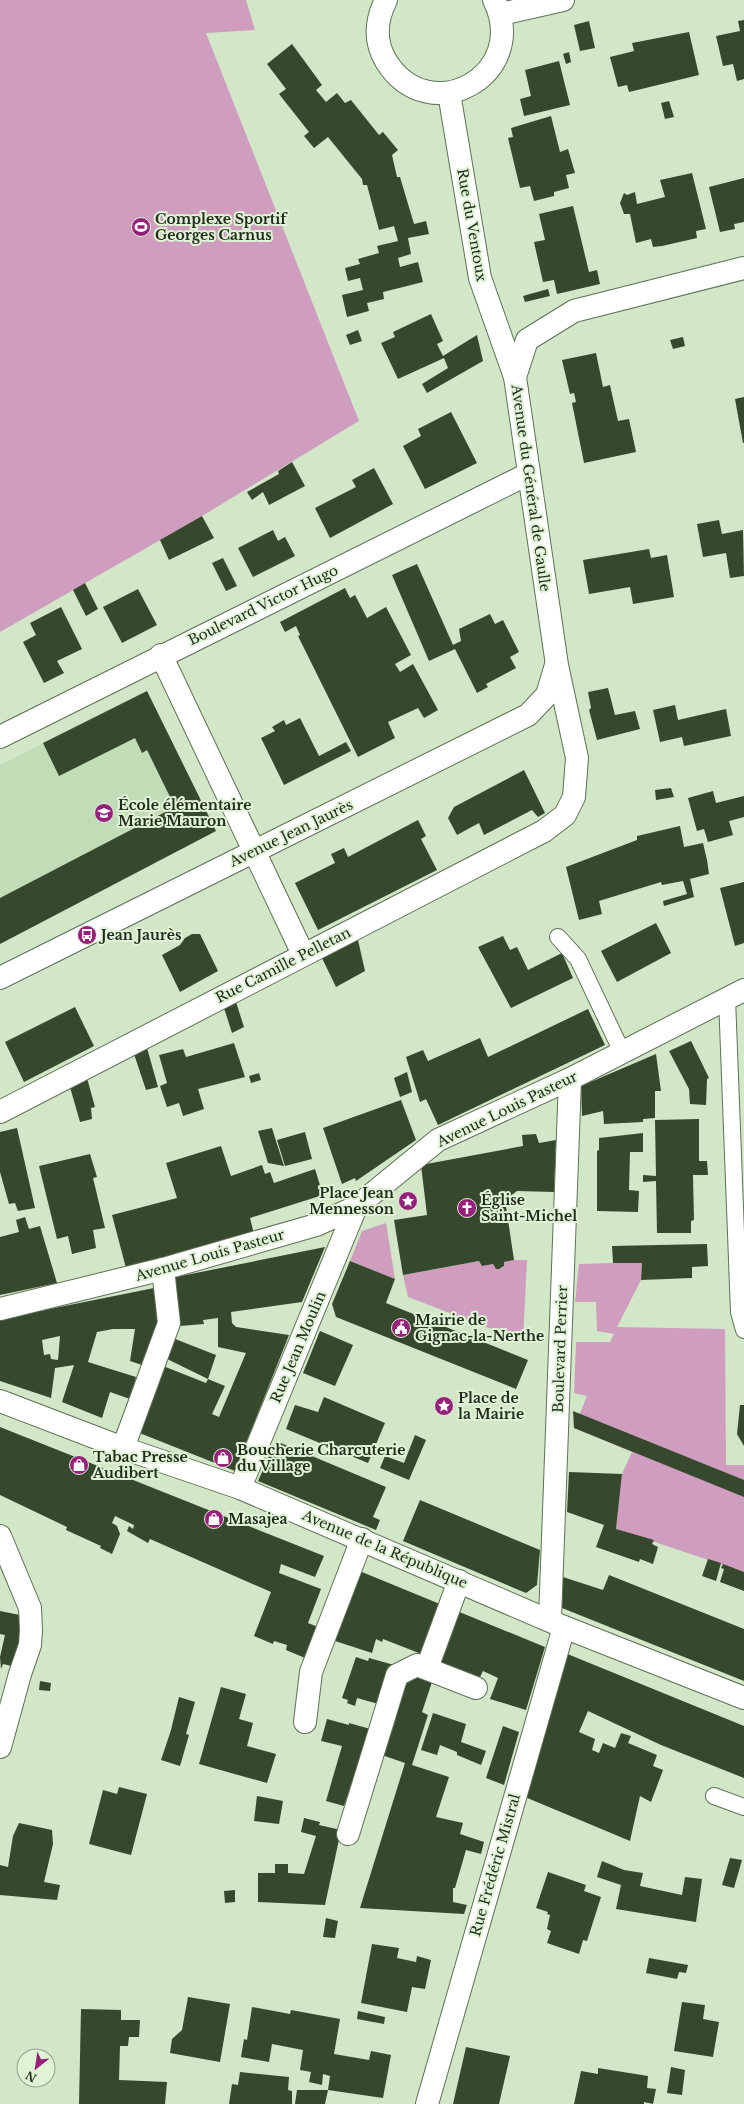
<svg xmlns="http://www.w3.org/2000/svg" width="744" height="2104" font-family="'Libre Baskerville',serif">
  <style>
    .built { fill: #c2dcb7 }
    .green { fill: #cf9ebe }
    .building { fill: #36482e; fill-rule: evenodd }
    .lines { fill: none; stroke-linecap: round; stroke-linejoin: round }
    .service-casing { stroke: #5e7156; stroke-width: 18 }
    .minor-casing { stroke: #5e7156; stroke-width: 24 }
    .tertiary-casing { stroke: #5e7156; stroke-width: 24 }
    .service { stroke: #fff; stroke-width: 16 }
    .minor { stroke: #fff; stroke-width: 22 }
    .tertiary { stroke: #fff; stroke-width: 22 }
    .labels { text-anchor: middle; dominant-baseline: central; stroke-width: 4; stroke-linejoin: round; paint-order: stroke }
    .poi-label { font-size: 14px; font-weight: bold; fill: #232b1f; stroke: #def4d5; text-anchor: start }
    .street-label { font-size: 14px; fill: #232b1f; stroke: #def4d5 }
  </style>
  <rect width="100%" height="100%" fill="#d1e7c8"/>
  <polygon class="built" points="147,691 216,831 0,944 0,765"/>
  <g class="green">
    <polygon points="0,0 246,0 255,30 206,33 359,421 202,516 0,632"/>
    <polygon points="386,1223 395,1279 350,1261 362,1231"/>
    <polygon points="514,1260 527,1260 523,1341 408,1297 403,1275 479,1261 482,1265 493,1264 496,1269 502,1268 504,1266 504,1262"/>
    <polygon points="613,1263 642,1263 641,1280 617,1327 725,1329 726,1465 744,1465 744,1572 616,1529 622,1474 632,1452 574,1428 587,1396 574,1393 576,1342 610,1342 614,1334 597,1331 596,1302 575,1302 579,1264"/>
  </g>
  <g class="building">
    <polygon points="744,20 744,79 737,81 733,64 723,66 716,36 740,31 738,21"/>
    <polygon points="589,21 595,48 580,51 574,25"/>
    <polygon points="689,32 699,75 629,92 627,85 618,87 610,57 634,51 632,43"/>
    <polygon points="292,44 322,85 316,90 326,102 337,93 345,103 351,100 379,135 383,132 398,150 392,155 397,177 400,177 414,224 426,221 429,234 408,238 411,254 398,258 400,267 418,262 423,282 383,292 384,299 367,303 369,311 347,317 342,295 363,290 360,278 348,281 345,268 360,264 358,259 379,253 377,246 398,241 394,226 379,230 367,185 363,185 362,179 328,137 314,148 304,136 309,132 279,94 286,89 267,64"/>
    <polygon points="569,52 571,62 566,64 563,54"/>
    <polygon points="559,61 570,105 524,116 520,99 531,96 525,70"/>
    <polygon points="669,101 674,117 665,119 661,103"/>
    <polygon points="551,116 560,152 568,149 575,173 566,175 569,188 554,192 554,196 534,201 530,186 520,188 508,138 513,137 511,128"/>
    <polygon points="692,173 706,229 696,231 697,238 662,246 653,247 651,239 636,243 630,214 624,214 620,203 624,193 627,195 635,192 637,204 665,197 660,180"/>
    <polygon points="744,178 744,222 734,224 735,229 720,232 709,187"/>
    <polygon points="573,206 589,272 597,270 600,284 557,294 554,280 543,282 534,242 545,240 539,214"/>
    <polygon points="548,289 550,296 525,302 523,296"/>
    <polygon points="431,314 443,341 437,344 443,356 477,335 483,361 427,393 422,384 448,368 444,358 398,379 381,343 395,337 393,332"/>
    <polygon points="358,330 362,341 350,345 346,335"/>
    <polygon points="683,337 685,346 673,349 670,340"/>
    <polygon points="596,353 603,387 610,385 618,421 629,419 636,452 584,463 572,403 576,402 574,393 570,394 562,360"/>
    <polygon points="744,397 744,443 743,443 735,399"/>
    <polygon points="451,412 477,463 425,489 403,446 421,436 418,429"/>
    <polygon points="292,462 305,486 269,505 263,492 252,500 247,492 279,474 278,471"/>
    <polygon points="374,468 393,504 330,538 315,508 356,487 352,480"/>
    <polygon points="202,516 214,538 169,560 160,540"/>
    <polygon points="719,520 722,534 743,530 744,576 730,578 726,553 703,557 697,524"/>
    <polygon points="273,530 278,541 285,537 295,556 253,577 238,548"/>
    <polygon points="649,549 651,558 667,555 674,597 633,604 630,587 589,594 583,560"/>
    <polygon points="223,558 237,586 226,591 212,563"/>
    <polygon points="417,564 453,645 461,641 459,629 490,614 495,624 503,620 519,652 510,657 516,668 486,684 488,687 477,693 455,649 429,661 392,575"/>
    <polygon points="85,583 98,609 86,616 73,590"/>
    <polygon points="345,588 350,598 355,595 367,618 386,607 411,655 395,664 400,672 413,664 438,710 424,718 418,708 388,722 395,738 358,757 298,636 300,635 296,626 285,632 280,622"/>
    <polygon points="138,589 157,625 122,643 103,607"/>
    <polygon points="61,607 82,649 57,661 64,673 44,683 23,642 36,635 30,623"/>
    <polygon points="608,688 615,715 635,711 640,729 597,740 589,710 591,708 588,692"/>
    <polygon points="147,691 216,831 0,944 0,898 175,807 147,750 142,753 135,738 59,776 43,743"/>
    <polygon points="675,705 678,720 726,709 731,736 684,746 682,737 660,742 653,710"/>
    <polygon points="300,718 319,756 346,742 351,751 284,785 261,738 275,731 272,727 284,720 286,725"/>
    <polygon points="524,770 545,813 538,817 532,810 484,835 479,823 457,835 448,818 454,807"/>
    <polygon points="671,788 674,797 656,800 655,790"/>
    <polygon points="713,791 716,803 744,796 744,817 729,821 733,835 708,842 704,829 697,831 688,798"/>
    <polygon points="418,820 426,836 421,839 437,870 318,930 295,883 335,863 331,854 344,848 348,857"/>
    <polygon points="680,826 684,847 703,843 707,860 709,874 690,879 694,897 664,906 663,901 687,894 683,881 662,885 661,882 599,901 602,914 579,920 566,867 637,840 637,836"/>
    <polygon points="744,882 744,943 735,946 720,888"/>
    <polygon points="656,923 671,953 617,982 601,951"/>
    <polygon points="192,934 200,934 218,971 180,992 162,955 180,945 185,938"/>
    <polygon points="503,936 510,950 517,947 528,970 562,953 573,978 511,1008 478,947"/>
    <polygon points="358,940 365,971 336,987 322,958"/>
    <polygon points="236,1002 244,1027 232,1033 224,1008"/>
    <polygon points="75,1007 94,1046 24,1082 5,1042"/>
    <polygon points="588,1009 605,1045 438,1125 426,1099 420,1102 406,1057 423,1050 428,1061 480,1038 488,1057"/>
    <polygon points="691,1041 709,1078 707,1079 706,1105 690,1104 689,1089 669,1051"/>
    <polygon points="234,1043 245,1077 198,1089 204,1109 183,1116 179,1103 167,1107 160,1086 167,1083 159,1055 183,1049 186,1057"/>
    <polygon points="147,1048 158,1087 146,1090 134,1054"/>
    <polygon points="656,1054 661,1091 655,1091 655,1118 643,1119 643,1122 604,1124 603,1111 582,1116 581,1086"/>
    <polygon points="407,1072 412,1092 400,1097 394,1078"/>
    <polygon points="259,1073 261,1080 251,1083 249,1076"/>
    <polygon points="87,1078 95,1107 91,1108 92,1119 80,1122 70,1087"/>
    <polygon points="401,1100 416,1140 356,1181 355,1178 342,1184 323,1128"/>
    <polygon points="699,1119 699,1161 707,1161 708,1175 693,1175 694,1220 691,1221 691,1233 657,1233 656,1181 643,1182 643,1175 656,1176 655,1120"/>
    <polygon points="17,1128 35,1208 18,1211 15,1203 9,1204 0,1172 0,1132"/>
    <polygon points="272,1128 276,1141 284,1166 268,1163 258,1131"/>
    <polygon points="305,1132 312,1159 285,1166 277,1140"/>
    <polygon points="643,1133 643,1152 630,1152 629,1190 639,1191 638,1212 597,1211 597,1151 599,1150 599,1138"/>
    <polygon points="536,1134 539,1143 556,1140 554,1192 517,1191 505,1200 514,1260 504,1262 504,1266 499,1269 496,1269 493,1264 482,1266 479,1261 403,1275 394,1220 427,1215 421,1165 523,1146 522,1135"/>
    <polygon points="221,1146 231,1176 262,1165 265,1174 270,1172 274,1183 315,1169 323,1195 250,1218 254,1234 126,1268 112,1215 177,1198 166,1163"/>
    <polygon points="90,1154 97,1177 93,1178 105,1228 93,1230 96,1248 72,1254 68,1236 57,1239 39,1166"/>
    <polygon points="25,1217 29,1229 40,1226 57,1283 0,1295 0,1237 19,1232 16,1220"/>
    <polygon points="707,1244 708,1266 692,1267 692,1278 641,1280 642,1263 613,1263 612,1246"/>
    <polygon points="325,1247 302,1302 231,1312 232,1323 236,1327 289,1335 235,1471 137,1432 158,1364 206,1383 208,1379 225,1386 212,1414 219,1417 246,1353 218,1347 218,1318 203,1320 204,1324 180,1326 171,1278"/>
    <polygon points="350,1261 395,1279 386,1303 528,1360 516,1389 336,1317 332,1304"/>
    <path d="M154,1288L158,1327L142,1365L130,1361L135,1329H113L97,1332L88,1362L136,1377L130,1399L110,1392L102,1418L62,1402L74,1365L55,1368L51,1398L0,1381V1319ZM60,1336L58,1360L51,1359L50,1354L44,1355L42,1340Z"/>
    <polygon points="320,1331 353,1345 335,1386 303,1373"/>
    <polygon points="170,1337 216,1355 208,1379 163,1357"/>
    <polygon points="324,1397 385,1423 368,1463 286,1429 295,1405 318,1412"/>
    <polygon points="740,1405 744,1405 744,1446 737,1434"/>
    <polygon points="573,1411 744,1480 744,1497 574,1428"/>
    <polygon points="0,1427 324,1556 315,1577 281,1564 279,1573 321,1589 308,1623 323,1629 310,1660 286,1650 287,1645 274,1641 273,1644 254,1636 271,1592 150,1539 148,1543 127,1531 129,1526 133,1529 134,1525 115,1516 112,1523 117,1526 120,1534 112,1554 100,1548 101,1546 66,1530 67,1527 0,1495"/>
    <polygon points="415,1435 426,1440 409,1480 380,1468 385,1456 404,1463"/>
    <polygon points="276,1441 386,1487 373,1517 380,1520 376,1530 258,1481"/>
    <polygon points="569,1472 622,1474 616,1529 654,1540 652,1544 658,1547 653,1564 640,1559 639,1562 596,1547 604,1525 567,1512"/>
    <polygon points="420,1500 540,1550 537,1585 526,1593 403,1541"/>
    <polygon points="708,1559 721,1563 716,1581 702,1576"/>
    <polygon points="723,1564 744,1572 744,1591 720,1582 724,1569 721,1568"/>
    <polygon points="357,1570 545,1647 526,1710 490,1699 498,1678 483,1671 479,1679 424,1655 383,1639 382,1642 376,1639 372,1653 332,1640"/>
    <polygon points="609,1575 744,1629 744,1681 562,1608 563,1577 603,1590"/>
    <polygon points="0,1611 25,1616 16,1667 3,1664 1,1669 0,1657 5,1635 0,1634"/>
    <polygon points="565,1653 744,1726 744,1778 661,1745 588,1711 579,1732 595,1739 592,1750 599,1753 603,1743 615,1748 621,1733 631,1736 628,1743 657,1755 653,1766 663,1770 651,1802 640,1796 630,1841 525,1797"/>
    <polygon points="356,1657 368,1661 369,1658 394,1665 382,1705 357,1698 355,1706 347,1703 348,1700 342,1698"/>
    <polygon points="416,1671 433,1679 422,1712 428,1715 412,1765 449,1777 436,1817 463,1823 460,1834 484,1842 481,1854 466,1850 455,1888 453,1888 453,1902 467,1905 464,1914 360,1908 405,1763 379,1754 388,1742 396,1719 391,1718 403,1679"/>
    <polygon points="40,1681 51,1683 50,1691 39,1690"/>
    <polygon points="221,1687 246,1694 239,1719 253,1723 247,1746 276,1754 267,1783 199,1764"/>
    <polygon points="179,1697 195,1702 186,1734 189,1735 180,1766 161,1760 171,1730"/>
    <polygon points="433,1713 466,1724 461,1742 486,1751 481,1765 457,1755 457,1752 440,1745 437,1755 421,1750"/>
    <polygon points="327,1719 349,1725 349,1723 374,1730 367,1751 363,1749 344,1806 326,1801 342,1746 321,1741"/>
    <polygon points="503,1726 519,1732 504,1785 486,1778"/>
    <polygon points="119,1787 147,1794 131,1855 89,1844 103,1790 117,1794"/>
    <polygon points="257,1796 283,1801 279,1824 254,1821"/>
    <polygon points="304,1818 320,1822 319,1825 341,1830 325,1905 258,1902 258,1873 275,1873 275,1864 288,1864 288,1873 304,1874 316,1836 301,1832"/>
    <polygon points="19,1823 52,1830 53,1844 44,1882 60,1885 57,1900 0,1895 0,1865 8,1867 13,1836"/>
    <polygon points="730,1858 742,1860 734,1888 722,1885"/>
    <polygon points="602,1861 624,1870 643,1873 640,1886 682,1895 685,1877 702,1879 696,1922 616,1909 621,1885 597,1877"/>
    <polygon points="548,1872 586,1885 584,1891 601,1897 587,1941 583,1940 579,1954 547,1943 551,1931 547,1929 550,1915 547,1914 548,1912 536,1908"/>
    <polygon points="235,1890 235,1902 225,1903 224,1891"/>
    <polygon points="326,1918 338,1921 335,1938 323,1937"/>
    <polygon points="372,1944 399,1948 397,1958 416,1962 417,1956 431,1960 425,1989 412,1987 407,2012 361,2003"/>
    <polygon points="649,1958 688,1965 686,1973 679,1972 677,1979 646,1973"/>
    <polygon points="188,1997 230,2004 220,2062 170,2053 172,2039 182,2030"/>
    <polygon points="682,2002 705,2005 703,2019 719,2022 713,2057 674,2051"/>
    <polygon points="252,2007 290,2014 291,2010 340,2019 334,2054 369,2060 371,2051 391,2055 383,2098 328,2090 325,2104 295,2104 297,2090 328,2090 330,2076 323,2074 322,2085 309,2082 311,2072 300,2070 303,2050 272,2044 269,2062 241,2057 244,2039 247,2040"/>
    <polygon points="81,2009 121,2010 121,2020 140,2020 139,2037 129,2037 128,2046 120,2046 119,2080 167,2082 165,2104 79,2104"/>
    <polygon points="358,2011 385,2017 384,2024 357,2019"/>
    <polygon points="466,2047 510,2056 499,2104 453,2104"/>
    <polygon points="671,2067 685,2070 682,2095 667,2093"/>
    <polygon points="598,2068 648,2076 647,2088 656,2089 653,2104 644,2102 644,2104 574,2104 581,2071 598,2074"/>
    <polygon points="240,2072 289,2077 288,2090 292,2091 292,2104 229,2104 232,2084 238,2085"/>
  </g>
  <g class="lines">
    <defs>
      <g id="service">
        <polyline points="558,937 578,959 622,1052"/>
        <polyline points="727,998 739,1312 744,1330"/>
        <polyline points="714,1796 744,1807"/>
      </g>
      <g id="minor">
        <path d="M386,0C376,20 374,41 386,61C429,131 531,75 494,0"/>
        <polyline points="501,14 563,0"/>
        <polyline points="449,93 480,278 515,377"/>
        <polyline points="161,655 303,954"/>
        <polyline points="0,737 528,474"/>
        <polyline points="0,978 528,715 547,695 556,665"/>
        <polyline points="0,1112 544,831 565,815 574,797 577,758 557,665 515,377 527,340 574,311 744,268"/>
        <polyline points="123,1448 169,1323 163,1269"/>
        <polyline points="240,1488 356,1207"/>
        <polyline points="0,1536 30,1608 31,1630 30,1645 20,1674 0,1747"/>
        <polyline points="550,1619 570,1079"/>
        <polyline points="427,1668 459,1581"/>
        <polyline points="305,1722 311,1672 362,1539"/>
        <polyline points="348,1834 397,1675 417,1665 476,1688"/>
        <polyline points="427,2104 564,1627"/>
      </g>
      <g id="tertiary">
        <polyline points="0,1309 163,1269 316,1225 356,1207 438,1140 570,1079 744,990"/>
        <polyline points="0,1401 123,1448 240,1488 564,1627 744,1698"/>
      </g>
    </defs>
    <use href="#service" class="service-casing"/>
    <use href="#minor" class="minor-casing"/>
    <use href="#tertiary" class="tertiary-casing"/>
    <use href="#service" class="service"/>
    <use href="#minor" class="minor"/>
    <use href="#tertiary" class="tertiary"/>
  </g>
  <defs>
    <symbol id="stadium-disc" viewBox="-11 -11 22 22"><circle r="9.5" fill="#97207b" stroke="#def4d5"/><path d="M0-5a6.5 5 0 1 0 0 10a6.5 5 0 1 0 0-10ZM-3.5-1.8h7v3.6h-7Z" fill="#fff"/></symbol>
    <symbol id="school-disc" viewBox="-11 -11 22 22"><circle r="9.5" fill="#97207b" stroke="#def4d5"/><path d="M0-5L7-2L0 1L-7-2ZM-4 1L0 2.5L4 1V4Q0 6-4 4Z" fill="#fff"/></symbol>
    <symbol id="bus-disc" viewBox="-11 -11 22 22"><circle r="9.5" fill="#97207b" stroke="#def4d5"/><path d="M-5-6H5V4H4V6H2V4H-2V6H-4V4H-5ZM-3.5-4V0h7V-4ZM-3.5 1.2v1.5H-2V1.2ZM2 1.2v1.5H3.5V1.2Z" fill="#fff"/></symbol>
    <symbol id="sight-disc" viewBox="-11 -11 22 22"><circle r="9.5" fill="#97207b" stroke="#def4d5"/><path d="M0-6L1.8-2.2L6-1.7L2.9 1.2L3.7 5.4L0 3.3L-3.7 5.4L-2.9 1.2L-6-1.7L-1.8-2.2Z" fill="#fff"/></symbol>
    <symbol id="church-disc" viewBox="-11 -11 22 22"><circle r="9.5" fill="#97207b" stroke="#def4d5"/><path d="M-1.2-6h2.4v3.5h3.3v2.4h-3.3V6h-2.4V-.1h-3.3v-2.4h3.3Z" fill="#fff"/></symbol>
    <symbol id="civic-disc" viewBox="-11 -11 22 22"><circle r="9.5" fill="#97207b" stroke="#def4d5"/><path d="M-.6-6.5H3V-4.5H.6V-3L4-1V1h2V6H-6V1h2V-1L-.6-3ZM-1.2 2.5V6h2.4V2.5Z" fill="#fff"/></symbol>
    <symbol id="shop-disc" viewBox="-11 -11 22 22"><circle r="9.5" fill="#97207b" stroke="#def4d5"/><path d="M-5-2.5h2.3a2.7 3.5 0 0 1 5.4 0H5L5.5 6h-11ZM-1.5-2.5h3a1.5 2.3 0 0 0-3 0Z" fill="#fff"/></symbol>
  </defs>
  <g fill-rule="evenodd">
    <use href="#stadium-disc" x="130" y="216" width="22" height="22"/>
    <use href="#school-disc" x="93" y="802" width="22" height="22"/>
    <use href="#bus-disc" x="76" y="924" width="22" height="22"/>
    <use href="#sight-disc" x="397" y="1190" width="22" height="22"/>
    <use href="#church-disc" x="456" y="1197" width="22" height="22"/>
    <use href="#civic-disc" x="390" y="1317" width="22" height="22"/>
    <use href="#sight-disc" x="433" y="1395" width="22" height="22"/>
    <use href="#shop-disc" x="212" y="1447" width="22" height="22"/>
    <use href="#shop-disc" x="68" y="1454" width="22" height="22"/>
    <use href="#shop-disc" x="203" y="1508" width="22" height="22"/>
  </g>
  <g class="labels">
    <g class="poi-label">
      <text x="155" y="219">Complexe Sportif<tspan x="155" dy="16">Georges Carnus</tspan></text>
      <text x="118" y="805">École élémentaire<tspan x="118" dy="16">Marie Mauron</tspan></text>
      <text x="101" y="935">Jean Jaurès</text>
      <text x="394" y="1193" text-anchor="end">Place Jean<tspan x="394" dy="16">Mennesson</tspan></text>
      <text x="481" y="1200">Église<tspan x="481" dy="16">Saint-Michel</tspan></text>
      <text x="415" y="1320">Mairie de<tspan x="415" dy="16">Gignac-la-Nerthe</tspan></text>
      <text x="458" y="1398">Place de<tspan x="458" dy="16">la Mairie</tspan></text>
      <text x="237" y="1450">Boucherie Charcuterie<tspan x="237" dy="16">du Village</tspan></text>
      <text x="93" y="1457">Tabac Presse<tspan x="93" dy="16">Audibert</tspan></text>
      <text x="228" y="1519">Masajea</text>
    </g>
    <g class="street-label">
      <text transform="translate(472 225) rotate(80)">Rue du Ventoux</text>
      <text transform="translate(531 488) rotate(82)">Avenue du Général de Gaulle</text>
      <text transform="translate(263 605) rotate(-26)">Boulevard Victor Hugo</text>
      <text transform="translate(291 833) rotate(-26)">Avenue Jean Jaurès</text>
      <text transform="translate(283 965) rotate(-27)">Rue Camille Pelletan</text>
      <text transform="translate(507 1109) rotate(-26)">Avenue Louis Pasteur</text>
      <text transform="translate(210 1255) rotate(-16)">Avenue Louis Pasteur</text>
      <text transform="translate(298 1347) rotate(-67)">Rue Jean Moulin</text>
      <text transform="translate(560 1349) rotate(-88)">Boulevard Perrier</text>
      <text transform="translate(385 1549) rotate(23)">Avenue de la République</text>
      <text transform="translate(495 1865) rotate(-74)">Rue Frédéric Mistral</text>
    </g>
  </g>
  <g transform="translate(36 2068) rotate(210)"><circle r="19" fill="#def4d5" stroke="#93a48c"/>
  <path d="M0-3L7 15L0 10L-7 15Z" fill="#97207b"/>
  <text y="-6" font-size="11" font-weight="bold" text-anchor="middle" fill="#232b1f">N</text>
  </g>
</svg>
